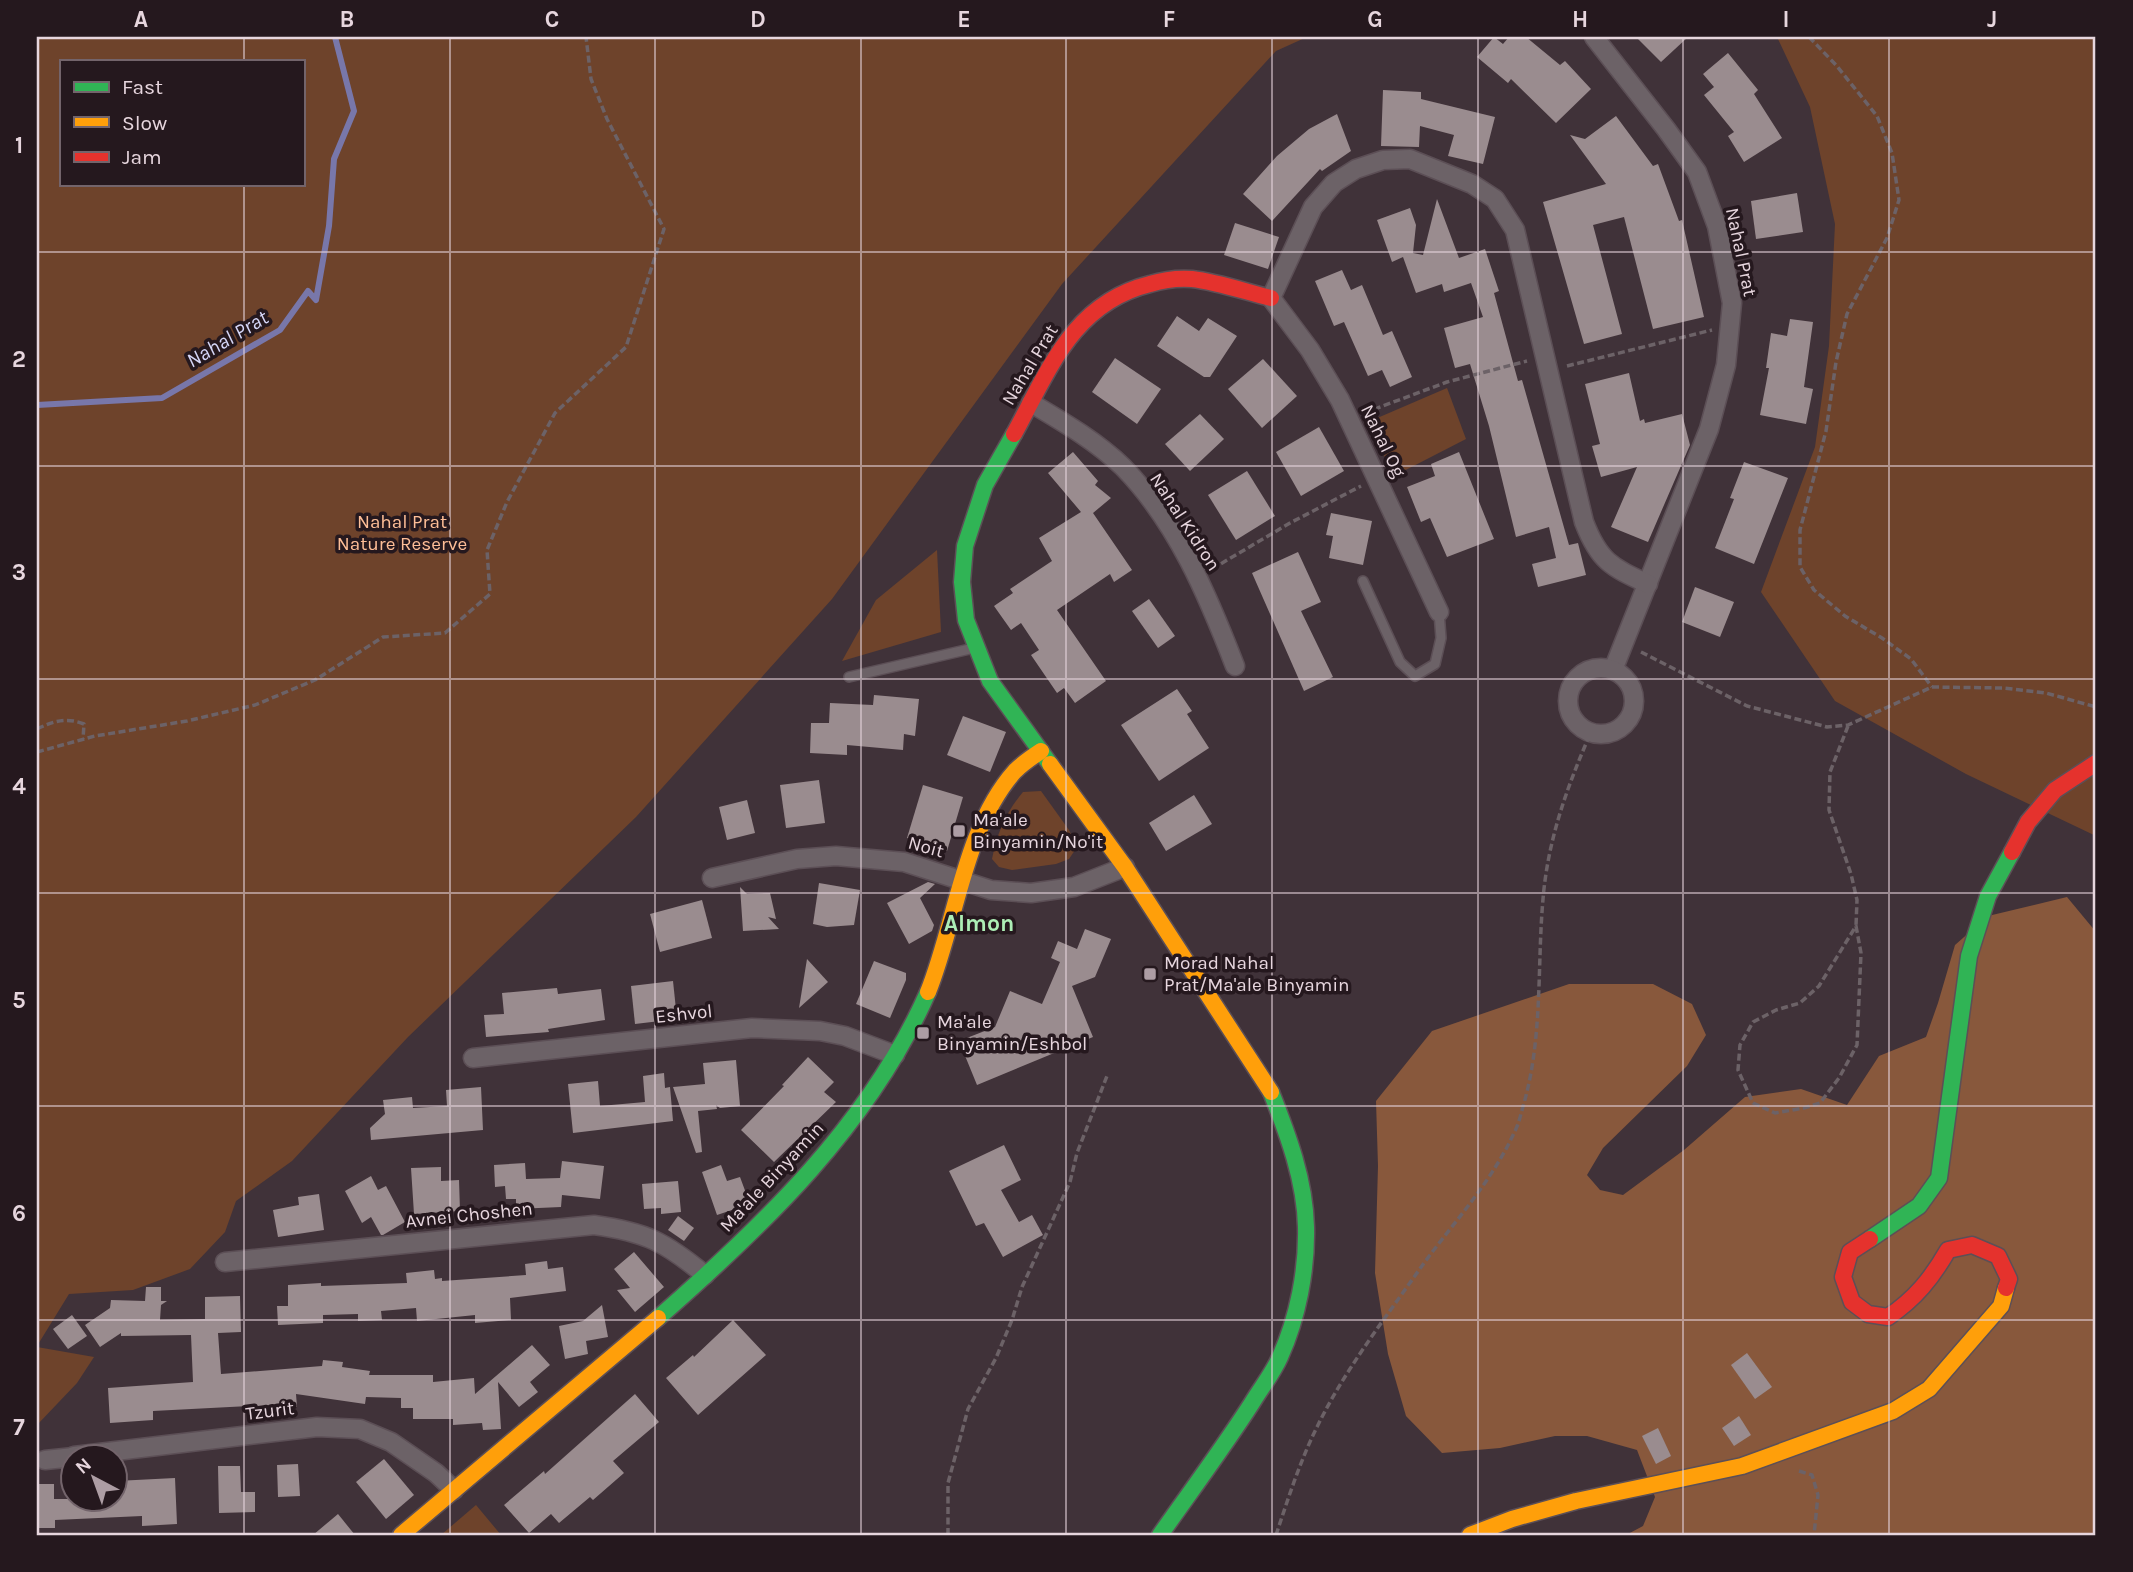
<svg xmlns="http://www.w3.org/2000/svg" width="2133" height="1572" font-family="Karla,sans-serif">
  <style>
    .green { fill: #6e432b; fill-rule: evenodd }
    .forest { fill: #88583c }
    .lines { fill: none; stroke-linecap: round; stroke-linejoin: round }
    .stream { stroke: #7877aa; stroke-width: 6 }
    .building { fill: #9a8c8f }
    .lane-casing { stroke: #5c4f56; stroke-width: 12 }
    .street-casing { stroke: #5c4f56; stroke-width: 21 }
    .fast-casing { stroke: #5c4f56; stroke-width: 19 }
    .slow-casing { stroke: #5c4f56; stroke-width: 19 }
    .jam-casing { stroke: #5c4f56; stroke-width: 19 }
    .path { stroke: #6c6267; stroke-width: 3.5; stroke-dasharray: 7 3.5; stroke-linecap: butt }
    .lane { stroke: #6c6267; stroke-width: 9 }
    .street { stroke: #6c6267; stroke-width: 18 }
    .fast { stroke: #30b455; stroke-width: 16 }
    .slow { stroke: #ff9f0a; stroke-width: 16 }
    .jam { stroke: #e5322d; stroke-width: 16 }
    .grid { fill: none; stroke: #e7d6de; stroke-width: 2; stroke-opacity: 0.55 }
    .poi-dot { fill: #ad9da4; stroke: #25181e; stroke-width: 2.5 }
    .labels { text-anchor: middle; dominant-baseline: central; stroke-width: 7; stroke-linejoin: round; paint-order: stroke }
    .street-label { font-size: 19px; fill: #e7d6de; stroke: #25181e }
    .park-label { font-size: 19px; fill: #febe97; stroke: #25181e }
    .poi-label { font-size: 19px; fill: #e7d6de; stroke: #25181e; text-anchor: start }
    .water-label { font-size: 21px; font-style: italic; fill: #d6d7f8; stroke: #25181e }
    .quarter-label { font-size: 23px; font-weight: bold; fill: #adeeb6; stroke: #25181e }
    .neatline { fill: none; stroke: #e7d6de; stroke-width: 2.5 }
    .grid-label { font-size: 23px; text-anchor: middle; font-weight: bold; fill: #e7d6de }
  </style>
  <rect width="100%" height="100%" fill="#403239"/>
  <g class="green">
    <path d="M37,37H1307L1276,51L1062,284L832,599L636,817L408,1037L292,1161L236,1201L225,1232L190,1269L133,1290L69,1294L37,1346ZM303,61V184H61V61Z"/>
    <polygon points="1777,37 2096,37 2096,836 1966,774 1835,701 1761,592 1815,447 1829,346 1835,224 1810,107"/>
    <polygon points="1447,388 1466,439 1394,476 1368,422"/>
    <polygon points="937,550 941,632 842,661 876,600"/>
    <path d="M1041,791L1069,830L1077,847L1069,859L1056,864L1012,870L999,867L992,859C997,833 1006,812 1023,792Z"/>
    <polygon points="37,1347 94,1357 77,1383 37,1425"/>
    <polygon points="476,1505 501,1535 441,1535"/>
  </g>
  <polygon class="forest" points="2067,897 2096,932 2096,1535 1626,1535 1643,1526 1655,1497 1637,1450 1587,1436 1555,1436 1500,1448 1442,1453 1406,1416 1388,1354 1375,1273 1378,1166 1376,1101 1432,1031 1569,984 1653,984 1692,1004 1706,1035 1687,1066 1603,1148 1587,1175 1600,1190 1623,1195 1684,1150 1745,1097 1801,1089 1847,1105 1879,1056 1926,1037 1938,1003 1955,945 1988,916"/>
  <g class="lines">
    <polyline class="stream" points="37,405 162,398 280,330 308,291 316,300 329,226 334,159 354,111 335,37"/>
  </g>
  <g class="building">
    <polygon points="1494,37 1503,44 1509,37 1526,37 1560,65 1565,61 1591,89 1556,123 1511,79 1508,83 1477,57"/>
    <polygon points="1636,37 1688,37 1661,62"/>
    <polygon points="1728,53 1758,90 1754,94 1782,138 1744,162 1728,136 1734,132 1704,95 1714,87 1703,74"/>
    <polygon points="1383,90 1421,92 1421,99 1495,117 1483,164 1448,156 1454,135 1420,126 1419,147 1381,146"/>
    <polygon points="1337,114 1351,151 1322,171 1320,169 1272,221 1243,194 1277,156 1309,129"/>
    <polygon points="1616,116 1653,166 1658,164 1679,221 1682,220 1704,317 1653,329 1624,217 1593,225 1622,334 1584,344 1543,202 1606,184 1570,135 1585,139"/>
    <polygon points="1797,193 1803,232 1756,239 1751,201"/>
    <polygon points="1437,199 1459,258 1485,249 1499,291 1494,293 1518,381 1522,380 1569,545 1578,543 1586,575 1538,587 1532,564 1556,558 1549,527 1516,537 1489,426 1470,364 1455,368 1444,328 1483,317 1471,283 1444,292 1442,284 1416,293 1403,257 1392,262 1377,220 1410,208 1416,225 1413,253 1423,255"/>
    <polygon points="1235,223 1279,237 1268,269 1224,255"/>
    <polygon points="1342,270 1351,290 1362,285 1383,335 1392,331 1412,377 1390,387 1382,370 1368,376 1344,322 1334,326 1315,281"/>
    <polygon points="1177,316 1199,331 1208,318 1237,336 1210,377 1204,377 1157,346"/>
    <polygon points="1790,319 1813,322 1804,387 1813,389 1806,424 1760,415 1769,368 1766,368 1771,333 1787,336"/>
    <polygon points="1115,358 1161,389 1137,424 1092,392"/>
    <polygon points="1263,359 1297,396 1262,428 1228,389"/>
    <polygon points="1629,373 1640,421 1644,419 1645,423 1682,414 1690,445 1648,542 1611,527 1637,467 1601,477 1592,446 1600,444 1585,384"/>
    <polygon points="1200,414 1224,439 1190,471 1165,444"/>
    <polygon points="1319,427 1344,471 1301,496 1276,452"/>
    <polygon points="1073,452 1098,481 1095,485 1111,498 1093,513 1132,570 1114,582 1110,574 1057,610 1106,681 1075,703 1064,688 1057,693 1031,655 1039,650 1021,623 1011,630 994,606 1013,593 1010,589 1052,561 1039,538 1081,512 1048,473"/>
    <polygon points="1459,452 1494,539 1447,557 1430,518 1421,522 1407,487 1435,476 1431,464"/>
    <polygon points="1744,462 1788,478 1754,564 1715,548 1734,499 1730,498"/>
    <polygon points="1247,471 1275,516 1236,540 1208,495"/>
    <polygon points="1331,513 1372,521 1363,565 1329,558 1333,536 1326,535"/>
    <polygon points="1298,552 1321,602 1301,611 1333,677 1304,691 1252,573"/>
    <polygon points="1695,587 1734,602 1720,637 1682,622"/>
    <polygon points="1149,599 1175,636 1158,648 1132,611"/>
    <polygon points="1177,689 1192,711 1187,714 1209,748 1159,781 1121,725"/>
    <polygon points="874,695 919,699 915,736 904,734 903,750 847,745 847,755 810,753 811,723 829,723 830,703 873,705"/>
    <polygon points="963,716 1006,732 990,772 947,755"/>
    <polygon points="819,780 825,823 786,828 780,785"/>
    <polygon points="923,785 963,797 947,851 907,838"/>
    <polygon points="1194,795 1212,824 1166,851 1149,823"/>
    <polygon points="747,800 755,833 727,840 719,807"/>
    <polygon points="928,882 935,884 920,898 934,925 932,931 909,944 887,903"/>
    <polygon points="819,883 860,890 854,925 827,927 813,924"/>
    <polygon points="740,887 747,894 770,893 776,919 768,917 779,929 743,931"/>
    <polygon points="702,900 712,938 660,952 650,914"/>
    <polygon points="1085,929 1111,939 1095,977 1072,986 1093,1037 977,1085 959,1041 995,1027 1010,991 1042,1004 1060,962 1051,958 1058,941 1077,949"/>
    <polygon points="807,959 828,982 799,1008"/>
    <polygon points="874,961 906,973 906,980 890,1018 856,1004"/>
    <polygon points="673,981 677,1019 635,1024 631,986"/>
    <polygon points="557,988 558,994 601,989 605,1020 548,1029 549,1032 486,1037 484,1015 504,1014 502,993"/>
    <polygon points="808,1057 834,1082 824,1092 836,1102 774,1162 741,1130 784,1086 782,1085"/>
    <polygon points="736,1060 740,1106 720,1108 716,1105 717,1109 698,1111 702,1152 696,1153 673,1087 705,1084 703,1063"/>
    <polygon points="664,1073 665,1088 670,1087 673,1121 573,1133 568,1084 598,1081 600,1106 645,1102 643,1076"/>
    <polygon points="481,1087 483,1130 371,1140 370,1128 385,1114 383,1100 412,1097 413,1108 447,1106 446,1090"/>
    <polygon points="1004,1145 1021,1180 1001,1190 1019,1222 1032,1215 1043,1235 1003,1257 984,1223 976,1226 949,1171"/>
    <polygon points="562,1161 604,1166 600,1199 562,1195 561,1207 516,1209 516,1199 506,1199 505,1186 495,1187 494,1165 525,1163 526,1179 560,1178"/>
    <polygon points="721,1165 727,1181 740,1177 750,1204 717,1215 702,1172"/>
    <polygon points="441,1167 441,1181 459,1180 460,1211 414,1214 411,1168"/>
    <polygon points="371,1176 378,1190 386,1186 405,1222 383,1235 381,1235 371,1217 362,1223 345,1191"/>
    <polygon points="678,1181 681,1212 661,1214 661,1208 644,1209 642,1184"/>
    <polygon points="319,1194 324,1230 278,1237 273,1210 299,1205 298,1197"/>
    <polygon points="678,1216 694,1228 684,1241 668,1230"/>
    <polygon points="634,1252 664,1287 635,1312 617,1290 630,1288 614,1269"/>
    <polygon points="547,1261 548,1269 563,1267 566,1291 510,1298 511,1320 475,1323 475,1315 417,1321 416,1308 381,1311 382,1320 358,1321 358,1314 323,1315 323,1323 278,1325 277,1306 288,1306 288,1285 321,1283 321,1286 407,1283 406,1273 434,1270 435,1279 442,1278 442,1281 526,1275 525,1264"/>
    <polygon points="146,1287 161,1287 161,1301 167,1301 161,1305 160,1320 205,1319 205,1297 240,1296 241,1332 218,1333 221,1374 322,1366 323,1360 343,1362 342,1367 370,1371 369,1375 433,1375 433,1382 474,1378 475,1394 532,1345 550,1365 530,1382 538,1392 519,1407 498,1382 501,1429 483,1430 482,1423 453,1425 453,1419 413,1419 413,1408 401,1408 401,1398 366,1397 365,1404 296,1394 297,1407 250,1411 249,1406 153,1411 153,1420 110,1423 108,1388 193,1382 191,1335 121,1336 121,1333 100,1347 85,1325 110,1308 111,1300 145,1301"/>
    <polygon points="602,1305 608,1337 586,1341 588,1354 565,1359 559,1326 583,1321"/>
    <polygon points="72,1315 87,1336 68,1349 53,1329"/>
    <polygon points="733,1320 766,1355 698,1415 666,1378 693,1355 694,1357"/>
    <polygon points="1747,1353 1772,1387 1755,1399 1731,1365"/>
    <polygon points="635,1394 659,1422 613,1461 624,1473 593,1500 590,1497 559,1523 551,1514 529,1533 504,1505 544,1471 545,1474"/>
    <polygon points="1739,1416 1751,1435 1734,1446 1722,1428"/>
    <polygon points="1658,1428 1671,1456 1656,1464 1642,1436"/>
    <polygon points="384,1459 414,1495 386,1519 356,1482"/>
    <polygon points="298,1464 300,1496 278,1497 277,1465"/>
    <polygon points="218,1466 240,1466 241,1492 255,1492 255,1512 219,1513"/>
    <polygon points="175,1478 177,1524 142,1526 142,1516 55,1520 55,1528 37,1528 37,1484 54,1484 54,1499 116,1499 116,1481"/>
    <polygon points="338,1514 355,1535 313,1535"/>
  </g>
  <g class="lines">
    <defs>
      <g id="lane">
        <polyline points="1363,581 1400,662 1415,676 1435,664 1441,638 1439,612"/>
        <polyline points="849,677 974,648"/>
      </g>
      <g id="street">
        <polyline points="1594,37 1666,129 1697,172 1717,226 1732,303 1726,365 1709,429 1613,670"/>
        <path d="M1031,403C1063,422 1096,441 1123,467C1177,522 1208,596 1235,666"/>
        <path d="M1439,612L1340,400L1310,350L1271,298L1313,207L1334,183L1356,169L1383,160L1410,159L1472,184L1495,199L1515,230L1584,522C1599,561 1611,567 1648,584"/>
        <circle cx="1601" cy="701" r="33"/>
        <polyline points="712,878 797,859 836,856 904,862 991,890 1031,893 1074,887 1125,867"/>
        <polyline points="473,1058 752,1028 820,1031 845,1036 895,1055"/>
        <path d="M225,1262L594,1225C646,1232 665,1242 705,1275"/>
        <polyline points="74,1456 317,1427 360,1429 391,1442 436,1473 454,1490"/>
        <polyline points="45,1460 74,1457"/>
      </g>
      <g id="fast">
        <polyline points="1014,434 985,485 965,546 962,582 966,620 990,681 1050,764"/>
        <polyline points="1870,1239 1919,1206 1939,1178 1969,956 1988,896 2012,852"/>
        <path d="M658,1318C764,1225 870,1124 928,992"/>
        <path d="M1160,1535C1191,1491 1223,1448 1252,1403C1261,1388 1273,1373 1280,1357C1298,1317 1307,1270 1306,1227C1305,1180 1288,1135 1271,1092"/>
      </g>
      <g id="slow">
        <polyline points="1050,764 1125,867 1271,1092"/>
        <path d="M928,992C956,923 964,828 1015,771C1023,763 1032,757 1041,751"/>
        <polyline points="401,1535 658,1318"/>
        <polyline points="1470,1535 1512,1519 1576,1501 1742,1466 1893,1411 1929,1389 2001,1306 2006,1288"/>
      </g>
      <g id="jam">
        <path d="M1014,434C1049,370 1073,303 1150,284C1163,280 1179,278 1192,279C1218,282 1246,292 1271,298"/>
        <polyline points="2012,852 2028,822 2055,790 2096,763"/>
        <path d="M1870,1239L1850,1252L1843,1277L1852,1302L1868,1314L1888,1317C1915,1299 1932,1278 1948,1250L1972,1245L1998,1256L2009,1279L2006,1288"/>
      </g>
    </defs>
    <use href="#lane" class="lane-casing"/>
    <use href="#street" class="street-casing"/>
    <use href="#fast" class="fast-casing"/>
    <use href="#slow" class="slow-casing"/>
    <use href="#jam" class="jam-casing"/>
    <g class="path">
      <polyline points="1809,37 1836,65 1877,116 1892,153 1899,200 1887,238 1847,314 1836,362 1826,431 1800,530 1800,567 1814,590 1845,616 1882,638 1911,659 1932,687"/>
      <polyline points="1567,366 1712,330"/>
      <polyline points="1364,413 1447,382 1527,361"/>
      <polyline points="1212,569 1290,523 1361,486"/>
      <polyline points="1641,652 1747,706 1827,727 1848,725 1932,687 2003,688 2046,693 2096,707"/>
      <polyline points="1848,726 1830,772 1829,810 1851,874 1857,900 1856,926"/>
      <path d="M37,729C54,721 66,717 84,724L83,739"/>
      <polyline points="37,752 95,736 187,721 255,705 315,680 383,637 445,633 490,594 487,550 507,502 555,413 626,347 664,229 607,119 591,79 586,37"/>
      <polygon points="1856,926 1861,953 1857,1045 1839,1078 1820,1103 1804,1108 1775,1113 1753,1103 1738,1070 1740,1045 1753,1022 1776,1010 1800,1003 1819,986"/>
      <polyline points="1799,1471 1812,1475 1818,1495 1814,1535"/>
      <polyline points="948,1535 948,1483 968,1409 996,1358 1012,1320 1022,1287 1070,1182 1077,1153 1107,1076"/>
      <path d="M1276,1535C1288,1499 1300,1461 1317,1427C1345,1369 1387,1316 1424,1263C1455,1221 1492,1181 1514,1133C1519,1124 1521,1113 1524,1103C1543,1036 1537,967 1543,899C1548,839 1567,787 1591,732"/>
    </g>
    <use href="#lane" class="lane"/>
    <use href="#street" class="street"/>
    <use href="#fast" class="fast"/>
    <use href="#slow" class="slow"/>
    <use href="#jam" class="jam"/>
  </g>
  <path class="grid" d="M244,37V61M450,37V1535M655,37V1535M861,37V1535M1066,37V1535M1272,37V1535M1478,37V1535M1683,37V1535M1889,37V1535M244,184V1535M37,252H2096M37,466H2096M37,679H2096M37,893H2096M37,1106H2096M37,1320H2096"/>
  <g class="poi-dot">
    <rect x="952" y="824" width="14" height="14" rx="3.5"/>
    <rect x="1143" y="967" width="14" height="14" rx="3.5"/>
    <rect x="916" y="1026" width="14" height="14" rx="3.5"/>
  </g>
  <g class="labels">
    <g class="street-label">
      <text transform="translate(1741 252) rotate(78)">Nahal Prat</text>
      <text transform="translate(1030 365) rotate(-59)">Nahal Prat</text>
      <text transform="translate(1383 441) rotate(64)">Nahal Og</text>
      <text transform="translate(1185 522) rotate(57)">Nahal Kidron</text>
      <text transform="translate(926 847) rotate(15)">Noit</text>
      <text transform="translate(684 1014) rotate(-6)">Eshvol</text>
      <text transform="translate(772 1177) rotate(-47)">Ma'ale Binyamin</text>
      <text transform="translate(469 1215) rotate(-6)">Avnei Choshen</text>
      <text transform="translate(270 1411) rotate(-7)">Tzurit</text>
    </g>
    <g class="park-label">
      <text x="402" y="522">Nahal Prat<tspan x="402" dy="22">Nature Reserve</tspan></text>
    </g>
    <g class="poi-label">
      <text x="973" y="820">Ma'ale<tspan x="973" dy="22">Binyamin/No'it</tspan></text>
      <text x="1164" y="963">Morad Nahal<tspan x="1164" dy="22">Prat/Ma'ale Binyamin</tspan></text>
      <text x="937" y="1022">Ma'ale<tspan x="937" dy="22">Binyamin/Eshbol</tspan></text>
    </g>
    <g class="water-label">
      <text transform="translate(227 339) rotate(-31)">Nahal Prat</text>
    </g>
    <g class="quarter-label">
      <text x="979" y="923">Almon</text>
    </g>
  </g>
  <rect width="2133" height="1572" fill="none" stroke="#25181e" stroke-width="77"/>
  <rect x="60" y="60" width="245" height="126" fill="#25181e" stroke="#73646b" stroke-width="2"/>
  <rect x="74" y="82" width="35" height="10" fill="#30b455" stroke="#73646b" stroke-width="2"/>
  <text x="122" y="94" font-size="21" fill="#e7d6de">Fast</text>
  <rect x="74" y="117" width="35" height="10" fill="#ff9f0a" stroke="#73646b" stroke-width="2"/>
  <text x="122" y="130" font-size="21" fill="#e7d6de">Slow</text>
  <rect x="74" y="152" width="35" height="10" fill="#e5322d" stroke="#73646b" stroke-width="2"/>
  <text x="122" y="164" font-size="21" fill="#e7d6de">Jam</text>
  <g transform="translate(94 1478) rotate(319)"><circle r="33" fill="#25181e" stroke="#73646b" stroke-width="2"/>
  <path d="M0-5L12 26L0 18L-12 26Z" fill="#ad9da4"/>
  <text y="-10" font-size="19" font-weight="bold" text-anchor="middle" fill="#e7d6de">N</text>
  </g>
  <rect x="38" y="38" width="2056" height="1496" class="neatline"/>
  <g class="grid-label">
    <text x="141" y="27">A</text>
    <text x="347" y="27">B</text>
    <text x="552" y="27">C</text>
    <text x="758" y="27">D</text>
    <text x="964" y="27">E</text>
    <text x="1169" y="27">F</text>
    <text x="1375" y="27">G</text>
    <text x="1580" y="27">H</text>
    <text x="1786" y="27">I</text>
    <text x="1992" y="27">J</text>
    <text x="19" y="153">1</text>
    <text x="19" y="367">2</text>
    <text x="19" y="580">3</text>
    <text x="19" y="794">4</text>
    <text x="19" y="1008">5</text>
    <text x="19" y="1221">6</text>
    <text x="19" y="1435">7</text>
  </g>
</svg>
